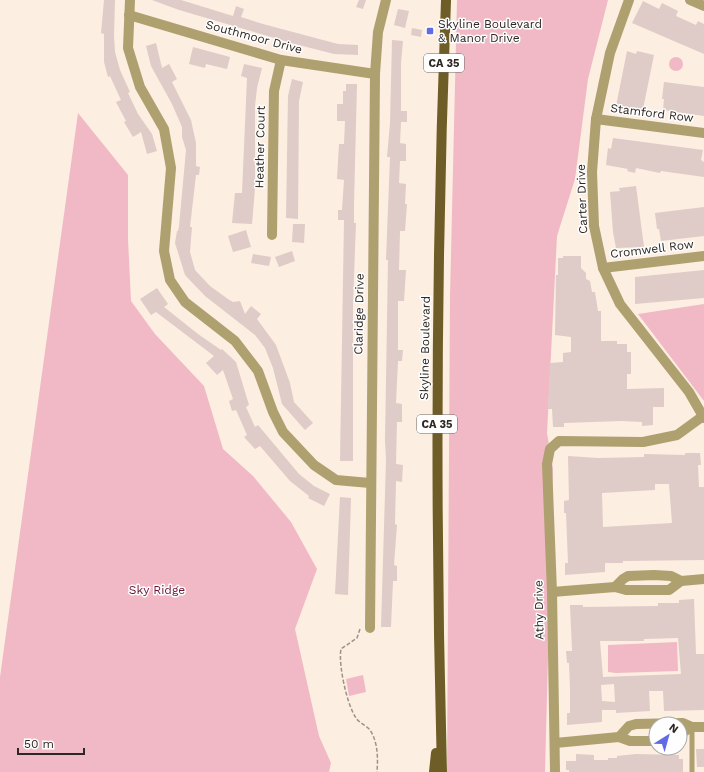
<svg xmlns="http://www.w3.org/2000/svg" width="704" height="772" font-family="'Work Sans',sans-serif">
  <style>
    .green { fill: #f1b9c5 }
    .building { fill: #dfcbc7; fill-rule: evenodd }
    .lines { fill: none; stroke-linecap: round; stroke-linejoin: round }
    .path { stroke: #9c9289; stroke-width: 1.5; stroke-dasharray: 4 2; stroke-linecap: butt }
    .service { stroke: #afa06f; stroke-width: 5 }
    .minor { stroke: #afa06f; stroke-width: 10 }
    .primary { stroke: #6e5d26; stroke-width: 10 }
    .poi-dot { fill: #616be3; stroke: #fefefe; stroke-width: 1.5 }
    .labels { text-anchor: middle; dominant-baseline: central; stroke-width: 3; stroke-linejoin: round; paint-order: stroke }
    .shield { fill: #fefefe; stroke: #6b6864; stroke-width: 1 }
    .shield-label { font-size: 11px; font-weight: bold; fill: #2c2722 }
    .poi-label { font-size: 12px; fill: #2c2722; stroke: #fefefe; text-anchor: start }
    .street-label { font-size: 12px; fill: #2c2722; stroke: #fefefe }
    .park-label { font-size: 12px; fill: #6c1535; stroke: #fefefe }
  </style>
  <rect width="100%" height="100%" fill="#fceee1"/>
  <g class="green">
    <polygon points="457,0 608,0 588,79 575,179 557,236 547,433 553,469 545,772 447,772 450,296"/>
    <circle cx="676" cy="64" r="7"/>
    <polygon points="78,113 128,175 128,239 131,301 155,334 204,386 223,449 253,476 291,522 317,569 295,629 319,736 331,763 329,772 0,772 0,677"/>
    <polygon points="704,304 704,401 638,314"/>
    <polygon points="677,642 678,671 616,673 608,672 608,645"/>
    <polygon points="363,675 366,692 349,696 346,679"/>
  </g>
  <g class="building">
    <polygon points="104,0 115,0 114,36 115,52 120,70 130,92 128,93 138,114 152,134 157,151 147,154 141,132 133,137 124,122 126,121 116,102 121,100 110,76 108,77 104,62 104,34 101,33"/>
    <polygon points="152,0 181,0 233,16 236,6 244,9 241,17 263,24 338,44 358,45 358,55 334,54 295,44 179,10"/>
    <polygon points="359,0 366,0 363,9 356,7"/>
    <polygon points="643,1 659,9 662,3 678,11 676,16 696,25 698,21 704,24 704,54 632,23"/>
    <polygon points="398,9 409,11 405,28 394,25"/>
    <polygon points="412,28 422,30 421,37 411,35"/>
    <polygon points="392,40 403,41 401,63 401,111 407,111 407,122 401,122 400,143 406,144 406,161 400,161 399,183 406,184 405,204 407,204 405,231 400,231 399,270 406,270 404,301 398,301 398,350 403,350 402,361 398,361 396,403 402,404 402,422 397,422 396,464 403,465 402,482 396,481 395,524 397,525 394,565 397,566 397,581 393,581 391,627 381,627 386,460 385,440 388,260 386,260 390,157 387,157 390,123"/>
    <polygon points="156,43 162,68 169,64 177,79 172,82 191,120 196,143 196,166 200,167 199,175 196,175 190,227 192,227 190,252 195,270 210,286 228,299 233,302 240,301 245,314 251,306 261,314 257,319 276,345 290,383 294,402 313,423 305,430 282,404 273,368 265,348 255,335 205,296 185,275 175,243 177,231 178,231 179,226 186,150 182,137 182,127 172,104 151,66 146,46"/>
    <polygon points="193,47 230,57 227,69 206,64 205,68 189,64"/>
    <polygon points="627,51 636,54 637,51 654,55 642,114 616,106"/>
    <polygon points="244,64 262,68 257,88 255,106 255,188 252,224 232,223 235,193 242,193 247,78 241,76"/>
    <polygon points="292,79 303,82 299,101 298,219 286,218 288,96"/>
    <polygon points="664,82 704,87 704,116 663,110 664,99 662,99"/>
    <polygon points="346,84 357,84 354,204 354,223 356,223 353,304 353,461 340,461 344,220 338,220 338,210 342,210 344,180 337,179 339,144 344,144 345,121 337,121 337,104 343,104 343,91 346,91"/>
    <polygon points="613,138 703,150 701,160 704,162 704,177 661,171 660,173 636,168 635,173 627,171 628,169 606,165 608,148 611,149"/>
    <polygon points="636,186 644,247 616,248 613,232 610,192 620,191 619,188"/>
    <polygon points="704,207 704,236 661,241 659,229 657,229 655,213"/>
    <polygon points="293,224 305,224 304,243 292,242"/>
    <polygon points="246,230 251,247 233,252 228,236"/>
    <polygon points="292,251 295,261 279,267 275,257"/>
    <polygon points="253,254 271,257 269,266 251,263"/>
    <polygon points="563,256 581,256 581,268 586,273 586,279 590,281 592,292 595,292 598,311 601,311 601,341 617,341 617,344 627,344 627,352 631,352 631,374 627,374 627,389 664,388 664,407 653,407 653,425 642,426 642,422 622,421 564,423 564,427 553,427 552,409 548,409 550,363 563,362 563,353 571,352 571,337 555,335 556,275 558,275 558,258 563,258"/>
    <polygon points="704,270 704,298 635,304 635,277"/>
    <polygon points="157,288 168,304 164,307 198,334 221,350 222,349 236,362 249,405 246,407 255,427 258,425 299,474 314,486 330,494 324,506 308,498 309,496 290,481 260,446 255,449 244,437 247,435 236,410 232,411 229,401 233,399 223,370 217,375 206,363 214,356 156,312 151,315 140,299"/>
    <path d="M685,453H700L701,465H698L699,487H704V560L623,561V563H605V572L565,575V563H568L566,513H564V501L569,500L568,456L598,458L644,457V454L685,455ZM655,484H669L672,523L603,527L602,493L655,490Z"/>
    <polygon points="340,497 351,498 348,595 335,594"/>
    <path d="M694,599L696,654H704V710L664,711L663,691H649L650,711L616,713V710H602V722L567,725V713H570V689L569,663H567L566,651H572L570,605H583V607L658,606V603H679V600ZM678,638L681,674L603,677L600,641H644V639ZM614,684L615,702L602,701L601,685Z"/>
    <polygon points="696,749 704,749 704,767 697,767"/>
    <polygon points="576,754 594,755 594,760 608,760 608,758 617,758 617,756 636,754 679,755 679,759 683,759 683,772 569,772 569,770 566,770 566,761 576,761"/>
  </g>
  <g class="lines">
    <path class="path" d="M360,629L357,638L341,649C338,664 347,705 356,718C359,723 366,725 370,730C378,742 378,758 377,772"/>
    <polyline class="service" points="692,728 692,772"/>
    <g class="minor">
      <polyline points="130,0 128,48 140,87 164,129 171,168 164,251 170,280 185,302 235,341 258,371 273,412 283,432 314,465 336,480 370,483"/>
      <polyline points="629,0 610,53 596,119 592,172 594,226 603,268 620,304 689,392 704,418"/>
      <polyline points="690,0 704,6"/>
      <polyline points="129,15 281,60 375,74"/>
      <polyline points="596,119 704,133"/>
      <polyline points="272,235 274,91 281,60"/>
      <polyline points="603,268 704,256"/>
      <polyline points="615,587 623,579 628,576 654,575 671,576 681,581 704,579"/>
      <polyline points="552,592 615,587 626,590 669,590 681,581"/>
      <polyline points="370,628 375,74 378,32 386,0"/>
      <polyline points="680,734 692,727"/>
      <polyline points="619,737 630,741 656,741"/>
      <polyline points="555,743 619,737 629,726 636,724 683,723 692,727 704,727"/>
      <polyline points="555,772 552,592 547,464 550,449 559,441 643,442 677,435 703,416"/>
    </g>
    <g class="primary">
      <polyline points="434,772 436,753"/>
      <path d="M442,772C435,515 436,257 446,0"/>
    </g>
  </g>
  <rect class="poi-dot" x="426" y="27" width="8" height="8" rx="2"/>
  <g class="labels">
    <g class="shield">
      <rect x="424" y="54" width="40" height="18" rx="3"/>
      <rect x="417" y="415" width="40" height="18" rx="3"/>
    </g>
    <g class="shield-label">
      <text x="444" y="63">CA 35</text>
      <text x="437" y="424">CA 35</text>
    </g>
    <g class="poi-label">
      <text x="438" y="24">Skyline Boulevard<tspan x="438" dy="14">&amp; Manor Drive</tspan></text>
    </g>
    <g class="street-label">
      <text transform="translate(254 37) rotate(15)">Southmoor Drive</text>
      <text transform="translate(652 113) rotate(7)">Stamford Row</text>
      <text transform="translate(260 147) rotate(-89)">Heather Court</text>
      <text transform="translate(582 199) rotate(-92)">Carter Drive</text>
      <text transform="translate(652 249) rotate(-7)">Cromwell Row</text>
      <text transform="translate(359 314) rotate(-89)">Claridge Drive</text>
      <text transform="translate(425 348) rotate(-89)">Skyline Boulevard</text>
      <text transform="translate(539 610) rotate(-91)">Athy Drive</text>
    </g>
    <g class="park-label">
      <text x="157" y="590">Sky Ridge</text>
    </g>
  </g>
  <g transform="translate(668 736) rotate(37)"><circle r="19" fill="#fefefe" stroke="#aaa8a6"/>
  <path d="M0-3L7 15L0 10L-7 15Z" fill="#616be3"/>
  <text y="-6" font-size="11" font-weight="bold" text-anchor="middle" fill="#2c2722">N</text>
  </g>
  <path d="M18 748v6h66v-6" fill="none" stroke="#2c2722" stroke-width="2"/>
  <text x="24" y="748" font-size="12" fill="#2c2722" stroke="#fefefe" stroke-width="3" paint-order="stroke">50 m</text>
</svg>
